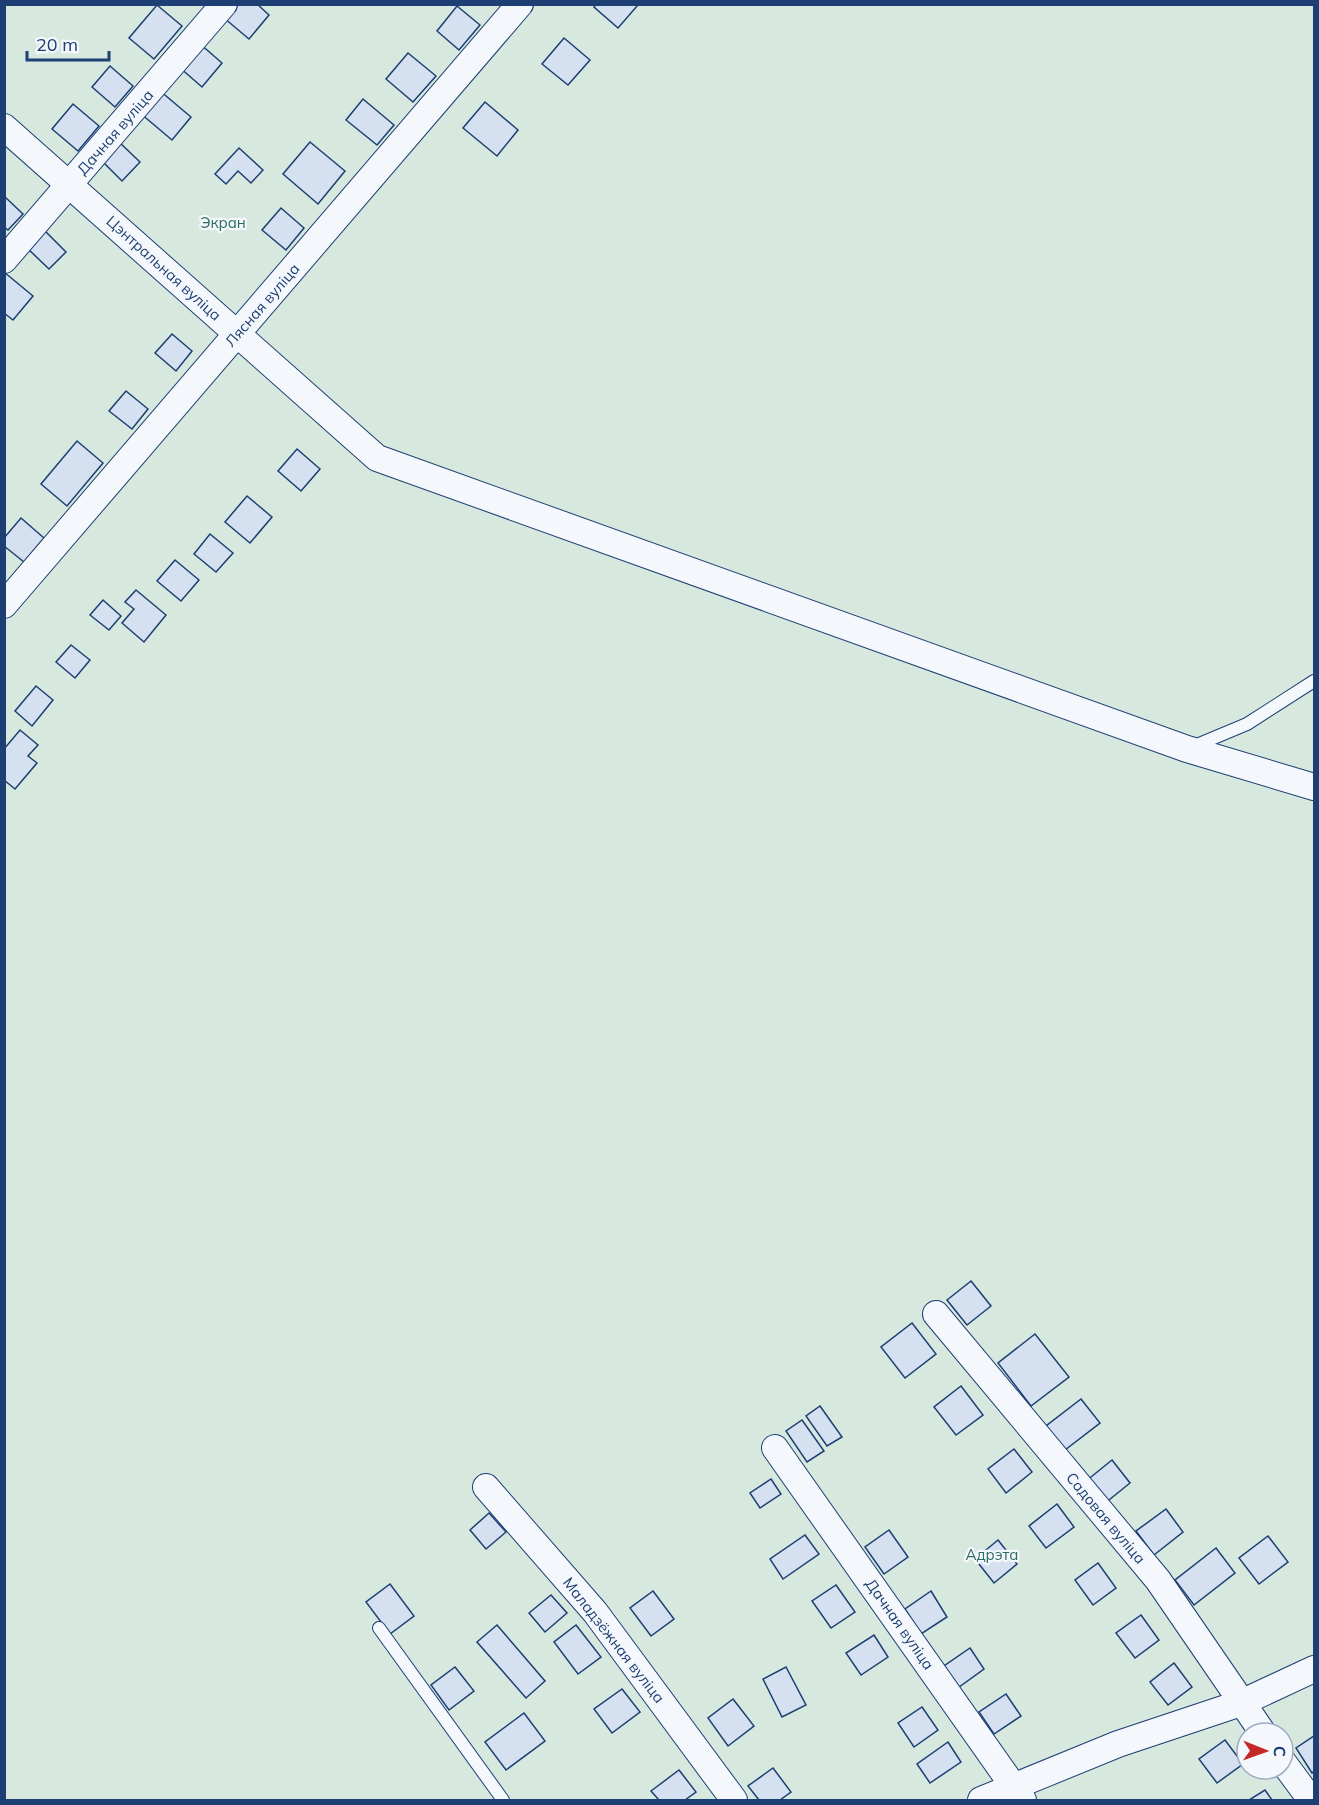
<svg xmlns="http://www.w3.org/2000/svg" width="1319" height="1805" font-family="Mulish,sans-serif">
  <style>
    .green { fill: #d7e8df; stroke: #687fa3; stroke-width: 1.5; fill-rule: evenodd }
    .building { fill: #d5e0f0; stroke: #1d3f73; stroke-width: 1.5 }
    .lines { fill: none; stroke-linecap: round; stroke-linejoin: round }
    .lane-casing { stroke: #1d3f73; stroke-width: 14 }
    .street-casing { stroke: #1d3f73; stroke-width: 28 }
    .lane { stroke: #f4f7fb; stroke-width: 12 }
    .street { stroke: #f4f7fb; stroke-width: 26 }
    .labels { text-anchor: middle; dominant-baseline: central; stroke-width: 4.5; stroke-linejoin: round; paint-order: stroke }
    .street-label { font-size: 15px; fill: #1d3f73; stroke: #f4f7fb }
    .park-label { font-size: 15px; fill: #2c6c60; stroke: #f4f7fb }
  </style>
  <rect width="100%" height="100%" fill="#f4f7fb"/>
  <path class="green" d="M5,5H1314V1800H5ZM1247,1733H1283V1769H1247Z"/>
  <g class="building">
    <polygon points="236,4 257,4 269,15 249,39 224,18"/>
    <polygon points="596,4 638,4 638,5 618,28 594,7"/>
    <polygon points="157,5 182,26 154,59 129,38"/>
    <polygon points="457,6 480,25 459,50 437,31"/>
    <polygon points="564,38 590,60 568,85 542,64"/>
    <polygon points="199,43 222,63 202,87 179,67"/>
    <polygon points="408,53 436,76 413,102 386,79"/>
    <polygon points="110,66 133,86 115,107 92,87"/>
    <polygon points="159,90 191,117 172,140 140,113"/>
    <polygon points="363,99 394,125 377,145 346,120"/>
    <polygon points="485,102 518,130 497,156 463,128"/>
    <polygon points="73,104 99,126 78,151 52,129"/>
    <polygon points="118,141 140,162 122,181 100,159"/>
    <polygon points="310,142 345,171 318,204 283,174"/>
    <polygon points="239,148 263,170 251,183 238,171 226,184 215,174"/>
    <polygon points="4,196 23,214 8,230 4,227"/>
    <polygon points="281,208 304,228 286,250 262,230"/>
    <polygon points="43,229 66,252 49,269 26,247"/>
    <polygon points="4,272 33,296 13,320 4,313"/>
    <polygon points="172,334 192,351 176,371 155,353"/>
    <polygon points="126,391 148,409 132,429 109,411"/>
    <polygon points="77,441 103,463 67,506 41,484"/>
    <polygon points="297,449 320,469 301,491 278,471"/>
    <polygon points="247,496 272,517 250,543 225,522"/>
    <polygon points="21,518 44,538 24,562 4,546 4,538"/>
    <polygon points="210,534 233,553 216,572 194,554"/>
    <polygon points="175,560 199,580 181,601 157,581"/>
    <polygon points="136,590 166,615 144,642 122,623 134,609 125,602"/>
    <polygon points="103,600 121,616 109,630 90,615"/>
    <polygon points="71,645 90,660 75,678 56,662"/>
    <polygon points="36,686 53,700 32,726 15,711"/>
    <polygon points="20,730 38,745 28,756 37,763 15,789 4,780 4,749"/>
    <polygon points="971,1281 991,1306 967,1325 947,1300"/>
    <polygon points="912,1323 936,1354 905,1378 881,1347"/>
    <polygon points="1035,1334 1069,1377 1031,1406 998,1363"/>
    <polygon points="961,1386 983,1415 956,1435 934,1407"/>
    <polygon points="1081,1399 1100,1423 1065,1450 1046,1426"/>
    <polygon points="820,1406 842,1437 827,1446 806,1416"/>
    <polygon points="802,1420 824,1451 807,1462 786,1431"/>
    <polygon points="1014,1449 1032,1472 1006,1493 988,1469"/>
    <polygon points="1112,1460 1130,1483 1104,1504 1086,1481"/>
    <polygon points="771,1479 781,1494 760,1508 750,1493"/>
    <polygon points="1057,1504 1074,1527 1046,1548 1029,1526"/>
    <polygon points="1166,1509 1183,1532 1154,1555 1136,1531"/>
    <polygon points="489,1513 506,1532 486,1549 470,1530"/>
    <polygon points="889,1530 908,1557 884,1574 865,1547"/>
    <polygon points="805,1535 819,1554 783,1579 770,1559"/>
    <polygon points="1268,1536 1288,1562 1259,1584 1239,1558"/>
    <polygon points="998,1540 1017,1564 994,1583 975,1559"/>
    <polygon points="1216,1548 1235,1573 1194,1605 1175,1580"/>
    <polygon points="1098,1563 1116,1588 1093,1605 1075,1580"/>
    <polygon points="390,1584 414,1616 390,1634 366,1602"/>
    <polygon points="836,1585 855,1612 831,1628 812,1601"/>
    <polygon points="653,1591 674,1619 651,1636 630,1608"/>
    <polygon points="931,1591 947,1617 921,1634 905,1609"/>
    <polygon points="551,1595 567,1613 545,1632 529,1613"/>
    <polygon points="1141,1615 1159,1640 1135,1658 1116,1633"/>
    <polygon points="497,1625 545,1681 526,1698 477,1642"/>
    <polygon points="576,1625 601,1657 578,1674 554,1642"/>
    <polygon points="874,1635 888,1657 861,1675 846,1653"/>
    <polygon points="970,1648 984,1669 955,1690 941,1668"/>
    <polygon points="1174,1663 1192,1687 1168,1705 1150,1682"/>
    <polygon points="455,1667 474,1691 449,1710 431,1685"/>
    <polygon points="786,1667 806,1705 782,1717 763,1679"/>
    <polygon points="622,1689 640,1712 612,1733 594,1709"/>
    <polygon points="1006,1694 1021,1716 994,1734 979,1712"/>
    <polygon points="733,1699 754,1726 728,1746 708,1718"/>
    <polygon points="922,1707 938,1730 914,1747 898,1723"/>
    <polygon points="524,1713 545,1741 506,1770 485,1742"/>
    <polygon points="1314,1736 1314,1771 1312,1773 1296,1748"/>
    <polygon points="1225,1740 1243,1764 1217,1783 1199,1759"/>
    <polygon points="948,1742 961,1762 930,1783 917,1764"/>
    <polygon points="773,1768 791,1792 780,1800 759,1800 748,1786"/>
    <polygon points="679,1770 696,1792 685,1800 659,1800 651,1791"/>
    <polygon points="1265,1790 1272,1800 1249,1800"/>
  </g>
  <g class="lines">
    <defs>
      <g id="lane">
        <polyline points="1192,747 1247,724 1314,681"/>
        <polyline points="379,1628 503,1800"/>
      </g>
      <g id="street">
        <polyline points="4,127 377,458 1187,749 1314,787"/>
        <polyline points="4,260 224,4"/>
        <polyline points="4,605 520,4"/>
        <polyline points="936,1314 1158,1580 1263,1733"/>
        <polyline points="775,1448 1023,1800"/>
        <polyline points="486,1487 595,1612 734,1800"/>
        <polyline points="1283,1762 1311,1800"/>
        <polyline points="981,1800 1118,1744 1241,1703 1314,1669"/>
      </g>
    </defs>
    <use href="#lane" class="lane-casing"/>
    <use href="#street" class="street-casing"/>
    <use href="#lane" class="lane"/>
    <use href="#street" class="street"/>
  </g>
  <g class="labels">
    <g class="street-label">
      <text transform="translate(115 132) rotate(-49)">Дачная вуліца</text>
      <text transform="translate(164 268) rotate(42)">Цэнтральная вуліца</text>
      <text transform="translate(262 305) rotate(-49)">Лясная вуліца</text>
      <text transform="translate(1106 1518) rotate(50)">Садовая вуліца</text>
      <text transform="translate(900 1624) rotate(55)">Дачная вуліца</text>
      <text transform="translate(614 1640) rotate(52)">Маладзёжная вуліца</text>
    </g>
    <g class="park-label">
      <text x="223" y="222">Экран</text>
      <text x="992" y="1554">Адрэта</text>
    </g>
  </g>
  <rect width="1319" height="1805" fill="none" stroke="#1d3f73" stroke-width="12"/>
  <g transform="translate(1265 1751) rotate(91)"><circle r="28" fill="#f4f7fb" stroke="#9eadc5" stroke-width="1.5"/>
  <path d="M0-4.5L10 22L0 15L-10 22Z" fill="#c62828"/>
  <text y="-9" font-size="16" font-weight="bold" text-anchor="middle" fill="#1d3f73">С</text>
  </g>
  <path d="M27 51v9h82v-9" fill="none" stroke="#1d3f73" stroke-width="3"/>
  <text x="36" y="51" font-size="18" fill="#1d3f73" stroke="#f4f7fb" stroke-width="4.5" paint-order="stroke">20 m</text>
</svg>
